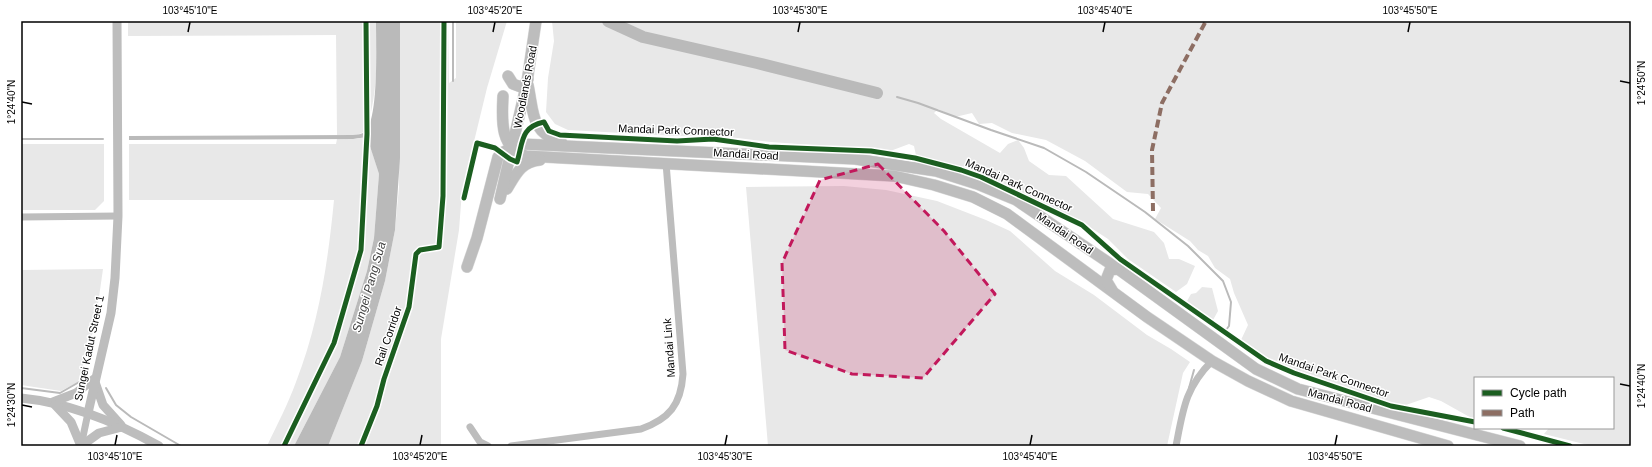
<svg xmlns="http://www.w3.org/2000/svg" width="1652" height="467" font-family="Arial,sans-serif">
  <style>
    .green { fill: #e8e8e8 }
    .water { fill: #bababa }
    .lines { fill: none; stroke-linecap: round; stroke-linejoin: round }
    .stream { stroke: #bababa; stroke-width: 2 }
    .river { stroke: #bababa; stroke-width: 12 }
    .primary-casing { stroke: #dbdbdb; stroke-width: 12 }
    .minor { stroke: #bdbdbd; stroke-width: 7 }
    .tertiary { stroke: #bdbdbd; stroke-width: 9 }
    .primary { stroke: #bdbdbd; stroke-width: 11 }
    .quiet { stroke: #8d6e63; stroke-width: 4; stroke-dasharray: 8 4; stroke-linecap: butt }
    .cycleway-casing { stroke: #fff; stroke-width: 8 }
    .cycleway { stroke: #1b5e20; stroke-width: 5 }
    .marked { fill: #c2185b; fill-opacity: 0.2; stroke: #c2185b; stroke-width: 3; stroke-dasharray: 8 5; stroke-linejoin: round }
    .ticks { fill: none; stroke: #000; stroke-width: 1.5 }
    .labels { text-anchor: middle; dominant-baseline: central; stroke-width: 3; stroke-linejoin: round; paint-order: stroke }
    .street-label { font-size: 11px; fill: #000; stroke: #fff }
    .water-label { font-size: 12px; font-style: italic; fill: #3d3d3d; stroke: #fff }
    .neatline { fill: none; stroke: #000; stroke-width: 1.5 }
    .ticks-label { font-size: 10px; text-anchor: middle; fill: #000 }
  </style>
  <rect width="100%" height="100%" fill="#fff"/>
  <g class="green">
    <path d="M128,21H376C377,60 378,93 366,131L357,135H337L336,35L128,36Z"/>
    <polygon points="400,21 448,21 449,83 456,78 456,21 507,21 487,88 462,191 459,230 441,339 441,446 328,446 362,361 385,281 395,230 399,187"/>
    <polygon points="552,21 1631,21 1631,446 1592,446 1544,434 1549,428 1613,428 1613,378 1475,378 1475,420 1441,401 1429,397 1400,407 1338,390 1318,377 1282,365 1268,358 1241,340 1248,325 1234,293 1230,279 1215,268 1208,256 1198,250 1190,241 1155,219 1161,208 1148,194 1127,192 1085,161 1046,140 1012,133 992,123 979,124 972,113 955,117 938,109 934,113 941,119 1000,153 1008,144 1018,140 1024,148 1029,161 1049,175 1066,176 1113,219 1154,232 1164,243 1169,259 1179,259 1195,266 1187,284 1176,292 1128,259 1108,239 1082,222 1006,187 952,167 917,160 914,146 909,144 893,150 881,150 771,142 713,135 677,136 568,130 555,124 546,112 548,78 554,41"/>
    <path d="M367,136L379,174L374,238L367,271L340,357L294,446H267C277,425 288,404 296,382C319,323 328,262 334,200H129V144H336L337,139H357Z"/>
    <polygon points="21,144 104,144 104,201 95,210 21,210"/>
    <polygon points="844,186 886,190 937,201 986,220 1010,231 1055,271 1094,295 1147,335 1171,349 1190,362 1183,373 1167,446 768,446 746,187"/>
    <polygon points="103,269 95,325 78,382 61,391 21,385 21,270"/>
    <polygon points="1202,287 1212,288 1218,311 1213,320 1187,301 1191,294 1196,293"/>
  </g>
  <path class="water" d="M376,21H400V158L395,230L385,281L362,361L328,446H294L340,357L367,271L374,238L379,174L367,137L353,139L129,140V136L353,135C357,135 362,134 365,132C379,120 376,41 376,21Z"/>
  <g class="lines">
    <g class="stream">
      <polyline points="453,21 453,81"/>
      <polyline points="897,97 918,103 991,130 1044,148 1086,172 1145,212 1188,246 1223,281 1231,302 1229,326 1226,330"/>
      <polyline points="21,139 103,139"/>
      <polyline points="21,388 60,393 81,381"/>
      <polyline points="106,388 116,405 131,417 181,446"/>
      <polyline points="1189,388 1194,370"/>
    </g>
    <polyline class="river" points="608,21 643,37 757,63 877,93"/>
    <defs>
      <g id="primary">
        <polyline points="508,76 513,84 521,87 525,84 528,79"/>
        <path d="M528,85C534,113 530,132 562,143"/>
        <path d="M503,96C502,118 499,148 526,156L894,176L934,185L973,197L1007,214L1147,317L1212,361L1248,381L1291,401L1448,446"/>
        <path d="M507,189C516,174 521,162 540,160"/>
        <polyline points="500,199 527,82 536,21"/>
        <polyline points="467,267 477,238 498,157 501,153 521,144 855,159 936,171 977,184 1016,200 1118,269 1256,369 1298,389 1520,446"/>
        <polyline points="1112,290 1106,280 1110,270 1118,269"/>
      </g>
    </defs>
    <use href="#primary" class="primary-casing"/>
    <g class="minor">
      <polyline points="21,217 118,216"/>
      <polyline points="470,427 480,442 488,446"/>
      <polyline points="81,446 88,413"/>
      <path d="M511,446L641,429C669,419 681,405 683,374L666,163"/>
      <path d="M1176,446C1183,410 1185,388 1212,361"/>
    </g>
    <g class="tertiary">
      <polyline points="95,382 103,405 121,425"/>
      <path d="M21,398C71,403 116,422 159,446"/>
      <polyline points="53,402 76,393 94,379"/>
      <polyline points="55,405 71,422 81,446 99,433 122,427"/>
      <polyline points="88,413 111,313 115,278 118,216 117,21"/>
    </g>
    <use href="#primary" class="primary"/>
    <polyline class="quiet" points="1153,211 1152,150 1162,103 1206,21"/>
    <defs>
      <g id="cycleway">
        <path d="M464,198L477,143L495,148L510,159L517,162C523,143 520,127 544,122L549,131L560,135L677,141L713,139L769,147L871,151L915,158L961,170L981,177L1082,225L1120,259L1266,361L1294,373L1391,406L1475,422"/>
        <polyline points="1503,428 1570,446"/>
        <polyline points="284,446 334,343 361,250 367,134 366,21"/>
        <polyline points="361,446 377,406 384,379 409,307 416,254 420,250 439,247 443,196 444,21"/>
      </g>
    </defs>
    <use href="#cycleway" class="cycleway-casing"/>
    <use href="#cycleway" class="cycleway"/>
  </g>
  <path class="marked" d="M878,164L944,231L995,294L923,378L852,374L785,350L782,263L820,180Z"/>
  <path class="ticks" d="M188,32L190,22M493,32L495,22M798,32L800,22M1103,32L1105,22M1408,32L1410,22M1620,81L1630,83M22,102L32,104M1620,384L1630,386M22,405L32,407M115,445L117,435M420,445L422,435M725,445L727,435M1030,445L1032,435M1335,445L1337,435"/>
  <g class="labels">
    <g class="street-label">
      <text transform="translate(525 87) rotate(-79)">Woodlands Road</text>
      <text transform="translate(676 130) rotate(2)">Mandai Park Connector</text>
      <text transform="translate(746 154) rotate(3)">Mandai Road</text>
      <text transform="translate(1019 185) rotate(24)">Mandai Park Connector</text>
      <text transform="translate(1065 233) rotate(34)">Mandai Road</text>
      <text transform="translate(388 336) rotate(-71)">Rail Corridor</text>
      <text transform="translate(89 348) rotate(-78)">Sungei Kadut Street 1</text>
      <text transform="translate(669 348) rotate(-94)">Mandai Link</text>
      <text transform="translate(1334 375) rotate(19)">Mandai Park Connector</text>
      <text transform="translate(1340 400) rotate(15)">Mandai Road</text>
    </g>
    <g class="water-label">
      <text transform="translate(369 287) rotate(-74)">Sungei Pang Sua</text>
    </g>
  </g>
  <rect width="1652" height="467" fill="none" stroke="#ffffff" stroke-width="44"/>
  <rect x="1474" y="377" width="140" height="52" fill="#ffffff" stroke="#999999"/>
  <rect x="1482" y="390" width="20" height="6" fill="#1b5e20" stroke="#999999"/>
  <text x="1510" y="397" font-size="12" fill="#000000">Cycle path</text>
  <rect x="1482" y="410" width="20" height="6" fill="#8d6e63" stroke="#999999"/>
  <text x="1510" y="417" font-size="12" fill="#000000">Path</text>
  <rect x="22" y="22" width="1608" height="423" class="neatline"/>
  <g class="ticks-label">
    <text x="190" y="14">103°45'10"E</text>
    <text x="495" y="14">103°45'20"E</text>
    <text x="800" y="14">103°45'30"E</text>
    <text x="1105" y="14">103°45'40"E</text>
    <text x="1410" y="14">103°45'50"E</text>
    <text transform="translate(1641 83) rotate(-90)" y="4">1°24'50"N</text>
    <text transform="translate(11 102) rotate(-90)" y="4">1°24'40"N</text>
    <text transform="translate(1641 386) rotate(-90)" y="4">1°24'40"N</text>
    <text transform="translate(11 405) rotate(-90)" y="4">1°24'30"N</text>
    <text x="115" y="460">103°45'10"E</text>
    <text x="420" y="460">103°45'20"E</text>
    <text x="725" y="460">103°45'30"E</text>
    <text x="1030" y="460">103°45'40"E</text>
    <text x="1335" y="460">103°45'50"E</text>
  </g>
</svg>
